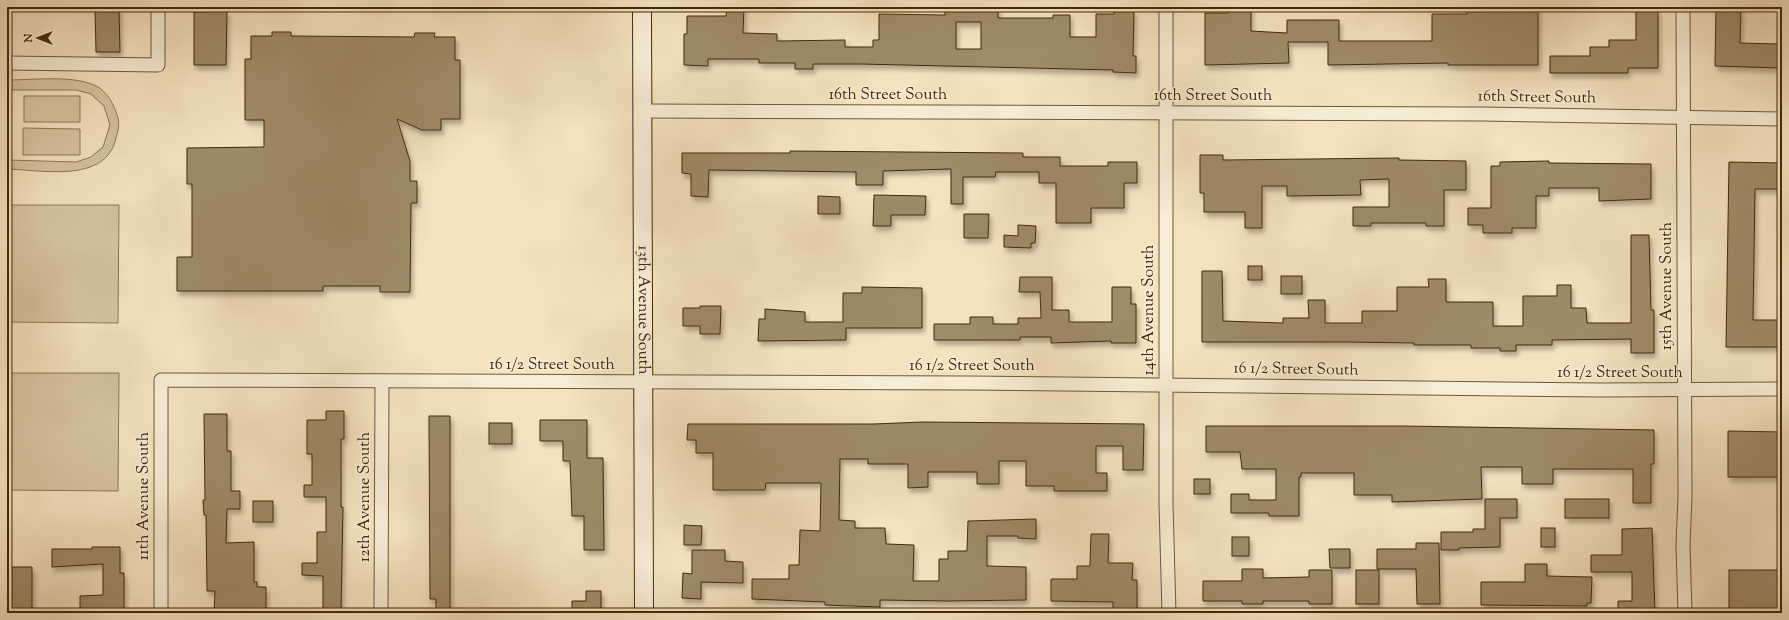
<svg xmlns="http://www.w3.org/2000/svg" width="1789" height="620" font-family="'Sorts Mill Goudy',serif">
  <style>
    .green { fill: #d7c4a1; stroke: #8c7854 }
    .building { fill: #9f8b68; stroke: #422b08; fill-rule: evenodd; filter: url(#shadow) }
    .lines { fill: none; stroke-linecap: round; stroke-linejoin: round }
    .street-casing { stroke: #6f5936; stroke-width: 15 }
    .secondary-casing { stroke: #422b08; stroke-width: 20 }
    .street { stroke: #f8edd6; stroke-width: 13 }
    .secondary { stroke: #f8edd6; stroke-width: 18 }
    .labels { text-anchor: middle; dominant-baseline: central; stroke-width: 3; stroke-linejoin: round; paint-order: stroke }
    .street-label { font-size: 16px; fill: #422b08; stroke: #f8edd6 }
  </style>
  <defs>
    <filter id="shadow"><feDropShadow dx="2.5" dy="4.5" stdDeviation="2" flood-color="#0004"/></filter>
  </defs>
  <rect width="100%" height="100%" fill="#f5e3c0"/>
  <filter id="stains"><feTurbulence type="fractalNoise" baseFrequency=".005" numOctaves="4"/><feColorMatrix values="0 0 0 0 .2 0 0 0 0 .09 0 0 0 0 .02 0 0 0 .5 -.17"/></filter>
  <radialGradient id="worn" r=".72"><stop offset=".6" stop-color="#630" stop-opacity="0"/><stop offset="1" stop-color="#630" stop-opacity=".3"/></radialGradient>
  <g class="green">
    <path d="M7,80C33,80 71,75 94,85C108,91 114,105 118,118C120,127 117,133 115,142C102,183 41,170 7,169V160L76,162L91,157L103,147L110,125L104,106L91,94L76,90H7Z"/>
    <rect x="24" y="96" width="56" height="26"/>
    <polygon points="23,128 80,129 80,155 23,155"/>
    <polygon points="7,205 119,205 118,323 7,322"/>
    <polygon points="7,373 119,373 118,491 7,490"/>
  </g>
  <g class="building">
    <polygon points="95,7 119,7 120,52 96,52"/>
    <path d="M727,7H744L743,33L777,34V41L845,40V47H873V40H879V14L945,15V7H998V18H1053V15H1070V37H1096V14H1114V11H1134L1133,56H1136V73L1113,72V70L861,64H813V69H795V63H759V59H708V66L684,65V34H687V16H726ZM956,22H981V49H956Z"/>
    <polygon points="1228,7 1251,7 1251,31 1287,33 1287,20 1339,20 1339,41 1432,41 1432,14 1467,14 1467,7 1538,7 1538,65 1448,65 1448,63 1328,65 1328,42 1288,42 1289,63 1205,65 1205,13 1228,13"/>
    <polygon points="1716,7 1741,7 1740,43 1779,44 1779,68 1715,66"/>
    <polygon points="1636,9 1658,9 1658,68 1628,68 1628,73 1550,73 1550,56 1590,56 1590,47 1609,47 1609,40 1636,40"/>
    <polygon points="227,11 226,65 194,65 194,12"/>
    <polygon points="272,32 291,32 291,36 414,37 415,33 435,33 434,37 455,37 455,60 460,60 460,119 441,119 441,130 422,130 397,119 410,161 410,181 417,181 417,203 411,203 410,292 380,292 380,286 323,286 323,291 177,291 177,257 192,257 192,184 187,184 187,148 264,147 264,120 245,120 245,59 251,59 251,36 272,36"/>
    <polygon points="790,151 1023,153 1023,157 1060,157 1060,166 1108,166 1108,162 1137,162 1137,183 1124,183 1124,208 1091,208 1091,223 1056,223 1056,183 1039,183 1039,172 996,172 995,177 963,177 963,204 951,204 951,169 883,171 883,185 856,185 856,172 709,170 708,197 691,196 691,174 682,173 682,153 790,153"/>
    <polygon points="1200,155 1223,155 1223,160 1399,158 1399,160 1466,161 1466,190 1444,190 1444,226 1426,226 1426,223 1371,223 1371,226 1353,226 1353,207 1389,207 1389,179 1360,180 1361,195 1287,196 1287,186 1262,186 1262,228 1245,228 1245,212 1204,212 1204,193 1200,193"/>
    <polygon points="1549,161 1549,163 1651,164 1651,199 1599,201 1599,188 1549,188 1549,196 1536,196 1536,228 1512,228 1512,233 1483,233 1483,225 1468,225 1468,208 1491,208 1491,166 1500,166 1500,162"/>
    <polygon points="1729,162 1782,163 1782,189 1755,189 1753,320 1782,320 1782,347 1726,347"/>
    <polygon points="874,195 926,196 925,215 891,215 891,226 873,226"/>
    <polygon points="818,196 840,197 840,214 818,214"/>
    <polygon points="964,214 989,214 988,238 964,238"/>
    <polygon points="1018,225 1036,226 1035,243 1031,243 1031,248 1004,247 1004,235 1018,236"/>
    <polygon points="1631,235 1649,235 1651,310 1654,310 1654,353 1631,353 1631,339 1552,340 1552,345 1516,345 1516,351 1500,351 1500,348 1471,348 1471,345 1414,345 1414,343 1348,342 1202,342 1202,271 1222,271 1223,321 1283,323 1283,318 1309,318 1308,300 1325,300 1325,323 1362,323 1362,311 1397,311 1397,287 1429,287 1428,279 1446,279 1446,302 1493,302 1493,326 1523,326 1523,296 1557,296 1557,285 1571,285 1571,308 1586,308 1587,323 1631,323"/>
    <rect x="1248" y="266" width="14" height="14"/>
    <rect x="1281" y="276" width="21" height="18"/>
    <polygon points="1020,277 1052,277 1052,310 1069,310 1069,322 1112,322 1112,287 1131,287 1131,304 1136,304 1136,343 1111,343 1111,341 1051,343 1051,337 1020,337 1020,340 934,340 934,324 970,324 970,317 993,317 993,324 1018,324 1018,318 1041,318 1040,292 1019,292"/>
    <polygon points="862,287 922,288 922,328 846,328 846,340 758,341 759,319 765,319 765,309 805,312 805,322 843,322 843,293 862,293"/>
    <polygon points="700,306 721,306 720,334 700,334 700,326 683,326 683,308 700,308"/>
    <polygon points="326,411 344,411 344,439 341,439 341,507 343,507 341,613 323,613 323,576 302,575 302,563 317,563 317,532 326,532 326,497 304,497 304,485 312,485 312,454 307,454 307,420 326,420"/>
    <polygon points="204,414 227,414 227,451 231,451 231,491 240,491 240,509 227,509 226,543 254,542 254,582 257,582 257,587 266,587 266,613 214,613 215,591 207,591 206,515 204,515 203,500 205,500"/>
    <polygon points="429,416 450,416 450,613 436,613 436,599 430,599"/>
    <polygon points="540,420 587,420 587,458 603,458 604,550 584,550 584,516 572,516 570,461 563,461 563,441 540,441"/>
    <polygon points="923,422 1144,424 1143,470 1123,470 1123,446 1096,446 1096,473 1107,473 1107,491 1054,491 1054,486 1026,486 1026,461 999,461 999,484 977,484 977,472 928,472 928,487 908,488 908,464 868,464 868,459 840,459 839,520 855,521 855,528 885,528 886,544 914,545 913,581 939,581 939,559 948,559 948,551 967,551 968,521 1036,519 1036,539 1018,538 1018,536 987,536 987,566 1026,567 1026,600 948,601 880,600 880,607 825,605 825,602 752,599 752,579 789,579 789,565 799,565 800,530 820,531 821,483 766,483 765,490 713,490 713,453 696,453 696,440 687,440 688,424 874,424"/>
    <rect x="489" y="423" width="23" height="21"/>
    <polygon points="1206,426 1401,426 1654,430 1654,464 1651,464 1651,503 1633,503 1633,469 1553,469 1553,484 1522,484 1522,467 1481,467 1482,499 1392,502 1392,495 1354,495 1354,473 1301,473 1301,477 1299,477 1299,516 1269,516 1269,513 1231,513 1231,494 1249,494 1249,500 1276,500 1276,469 1242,469 1240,452 1206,452"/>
    <polygon points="1728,431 1782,432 1782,477 1728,477"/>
    <rect x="1194" y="479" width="16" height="15"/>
    <polygon points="1485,499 1517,499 1517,518 1500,518 1500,547 1459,548 1459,550 1441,550 1441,532 1473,532 1473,529 1485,529"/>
    <rect x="1565" y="499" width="44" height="19"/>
    <rect x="253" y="501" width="20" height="21"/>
    <polygon points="684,525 702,526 701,545 684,545"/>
    <rect x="1541" y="528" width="14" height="19"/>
    <polygon points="1652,528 1655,613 1618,613 1618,601 1632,601 1632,572 1591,572 1591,555 1622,555 1622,529"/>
    <polygon points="1091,534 1109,534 1108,563 1133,563 1132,580 1137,580 1137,611 1113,611 1113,602 1051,601 1051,579 1077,579 1077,566 1090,566"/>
    <rect x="1232" y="537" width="17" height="19"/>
    <polygon points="1416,543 1439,543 1440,604 1417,604 1416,569 1377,569 1377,549 1416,549"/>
    <polygon points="92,547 120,547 120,573 124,573 124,613 80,613 80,596 103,595 103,564 52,567 52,549 92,549"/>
    <polygon points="1329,549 1350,549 1350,568 1330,568"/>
    <polygon points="692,550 725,550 725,561 743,562 743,583 701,582 701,599 682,598 683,573 692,574"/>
    <polygon points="1525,564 1547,564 1547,576 1592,577 1591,603 1587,603 1587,606 1481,605 1481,582 1525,582"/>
    <polygon points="12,567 32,567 32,613 7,613 7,600 12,600"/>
    <polygon points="1242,569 1263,569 1263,578 1309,577 1309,570 1332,570 1332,604 1309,604 1309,601 1263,601 1263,604 1242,604 1242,601 1203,601 1203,581 1242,581"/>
    <rect x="1356" y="570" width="23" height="34"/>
    <rect x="1729" y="570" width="53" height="43"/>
    <polygon points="586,591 601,591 601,613 572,613 572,601 586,601"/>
  </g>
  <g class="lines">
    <defs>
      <g id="street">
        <polyline points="1166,7 1166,504 1169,613"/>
        <polyline points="1683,7 1685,497 1683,545 1685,613"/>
        <polyline points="7,63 158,65 158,7"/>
        <polyline points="643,111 1481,114 1782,119"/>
        <polyline points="161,613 161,380 970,383 1601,390 1782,389"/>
        <polyline points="381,613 382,381"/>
      </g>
      <g id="secondary">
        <path id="s1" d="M642,7L644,613"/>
      </g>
    </defs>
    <use href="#street" class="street-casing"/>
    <use href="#secondary" class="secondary-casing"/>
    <use href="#street" class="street"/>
    <use href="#secondary" class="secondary"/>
  </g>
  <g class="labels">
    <g class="street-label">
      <text x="888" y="95">16th Street South</text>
      <text x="1213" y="96">16th Street South</text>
      <text transform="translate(1537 98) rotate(1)">16th Street South</text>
      <text transform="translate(1667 286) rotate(-90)">15th Avenue South</text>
      <text stroke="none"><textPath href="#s1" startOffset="303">13th Avenue South</textPath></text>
      <text transform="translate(1149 310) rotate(-90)">14th Avenue South</text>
      <text x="552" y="365">16 1/2 Street South</text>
      <text x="972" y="366">16 1/2 Street South</text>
      <text transform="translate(1296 370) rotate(1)">16 1/2 Street South</text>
      <text x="1620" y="373">16 1/2 Street South</text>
      <text transform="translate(144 496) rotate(-90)">11th Avenue South</text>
      <text transform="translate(365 497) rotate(-90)">12th Avenue South</text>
    </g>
  </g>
  <rect width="1789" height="620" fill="none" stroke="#f5e3c0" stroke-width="24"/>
  <rect x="8" y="8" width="1773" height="604" fill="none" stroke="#422b08" stroke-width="2"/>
  <rect x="12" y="12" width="1765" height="596" fill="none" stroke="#422b08"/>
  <g transform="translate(38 38) rotate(270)" stroke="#f8edd6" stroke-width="3" paint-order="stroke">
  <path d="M0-3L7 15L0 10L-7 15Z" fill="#422b08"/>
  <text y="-6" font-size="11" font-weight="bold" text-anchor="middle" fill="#422b08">N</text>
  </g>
  <rect width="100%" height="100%" filter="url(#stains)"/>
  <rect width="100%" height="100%" fill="url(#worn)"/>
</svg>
